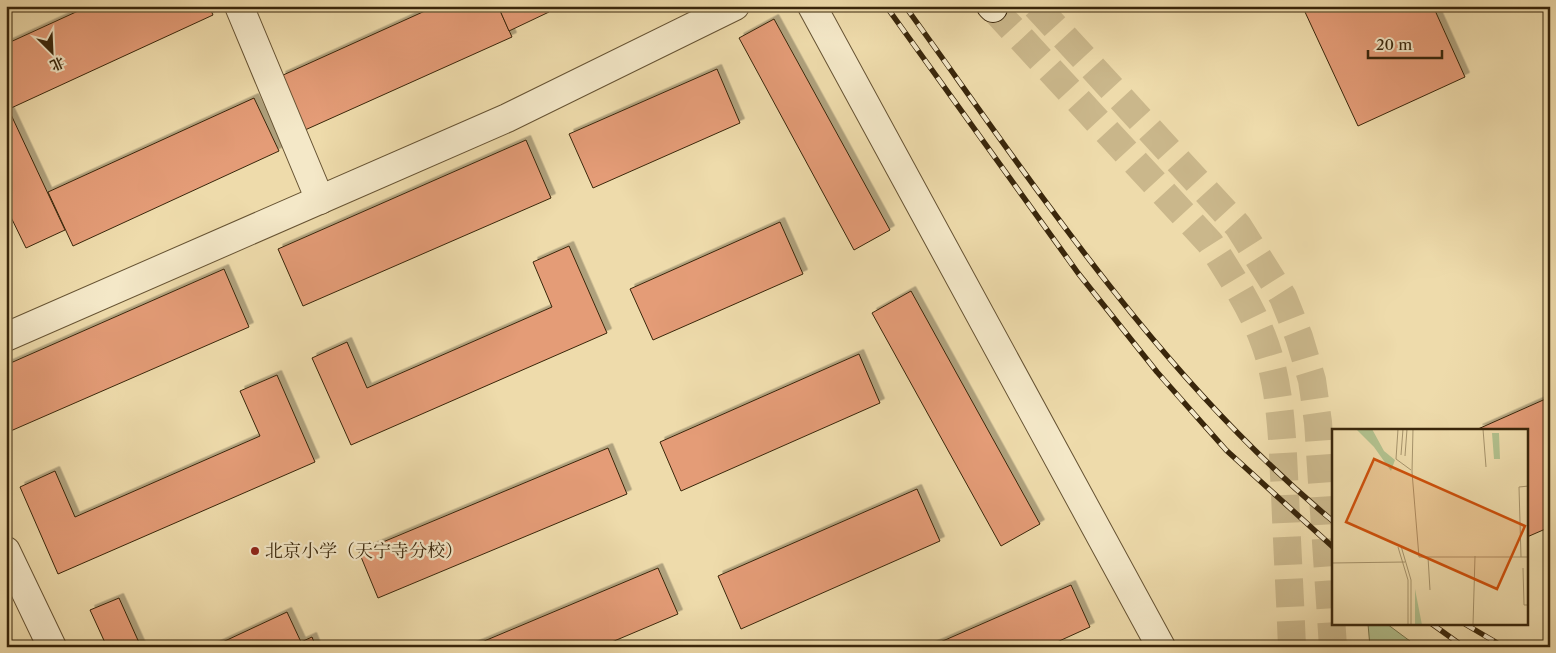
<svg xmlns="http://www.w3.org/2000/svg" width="1556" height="653" font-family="'Libre Caslon Text','Noto Serif SC',serif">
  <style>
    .green { fill: #b2c18e; stroke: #76744c }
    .building { fill: #e49c77; stroke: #39260b; filter: url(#shadow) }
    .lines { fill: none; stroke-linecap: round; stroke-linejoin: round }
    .secondary-tunnel { stroke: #cab78b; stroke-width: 28; stroke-dasharray: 28 14; stroke-linecap: butt }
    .street-casing { stroke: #665333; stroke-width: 30 }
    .secondary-casing { stroke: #39260b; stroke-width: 30 }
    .street { stroke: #f4e8c8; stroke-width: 28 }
    .secondary { stroke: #f4e8c8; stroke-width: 28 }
    .rail-casing { stroke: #39260b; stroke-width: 5.5 }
    .rail { stroke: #f4e8c8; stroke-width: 4; stroke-dasharray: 11; stroke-linecap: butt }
    .poi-dot { fill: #8f2418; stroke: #f4e8c8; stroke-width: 2 }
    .labels { text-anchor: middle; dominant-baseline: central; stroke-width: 4.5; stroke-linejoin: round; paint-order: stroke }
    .poi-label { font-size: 18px; fill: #39260b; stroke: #f4e8c8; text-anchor: start }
    .inset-road { fill: none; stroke: #a6936b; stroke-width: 1 }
    .view { fill: #ce510c; fill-opacity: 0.15; stroke: #ce510c; stroke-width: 2.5 }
    .inset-edge { fill: none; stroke: #39260b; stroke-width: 2.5 }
  </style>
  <defs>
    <filter id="shadow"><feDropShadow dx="4.5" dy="-4.5" stdDeviation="0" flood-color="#0004"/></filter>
  </defs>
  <rect width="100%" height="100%" fill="#eedbab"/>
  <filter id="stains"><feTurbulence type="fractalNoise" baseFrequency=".004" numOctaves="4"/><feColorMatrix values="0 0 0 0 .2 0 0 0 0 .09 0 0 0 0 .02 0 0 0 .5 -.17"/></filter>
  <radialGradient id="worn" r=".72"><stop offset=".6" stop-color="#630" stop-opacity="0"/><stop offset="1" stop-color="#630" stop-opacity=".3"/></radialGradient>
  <polygon class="green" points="1368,624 1387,624 1418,647 1370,647"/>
  <g class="building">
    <polygon points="89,6 209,6 213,15 9,109 6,104 6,44"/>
    <polygon points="436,6 498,6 512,37 305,130 281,76"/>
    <polygon points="498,6 546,6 549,12 509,31"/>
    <polygon points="1316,6 1433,6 1465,77 1358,126 1305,12"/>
    <polygon points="774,19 890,230 854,250 739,38"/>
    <polygon points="717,69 740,123 593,188 569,134"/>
    <polygon points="254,98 279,151 73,246 48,192"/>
    <polygon points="6,104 65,230 26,248 6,207"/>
    <polygon points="526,140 551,198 303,306 278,249"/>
    <polygon points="780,222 803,274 653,340 630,289"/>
    <polygon points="569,246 607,333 351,445 312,358 347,342 367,388 552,307 533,262"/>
    <polygon points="224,269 249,327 6,433 6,365"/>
    <polygon points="911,291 1040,524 1001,546 872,313"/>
    <polygon points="859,354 880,403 681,491 660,442"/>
    <polygon points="277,375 315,462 58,574 20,487 55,471 75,517 260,436 240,391"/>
    <polygon points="1550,397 1550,527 1527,537 1527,430 1478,429"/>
    <polygon points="608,448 627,494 378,598 359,552"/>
    <polygon points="917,489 940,541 741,629 718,576"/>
    <polygon points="658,568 678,614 600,647 470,647"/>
    <polygon points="1071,585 1090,627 1046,647 929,647"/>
    <polygon points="119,598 141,647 107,647 90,610"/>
    <polygon points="287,612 301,642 312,637 316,647 212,647"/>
  </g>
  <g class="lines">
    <g class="secondary-tunnel">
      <polyline points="1036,6 1238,226 1283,297 1299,337 1312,380 1318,422 1333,647"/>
      <path d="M993,8L1210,243C1229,273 1249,303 1262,336C1282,386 1282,441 1285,494C1287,545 1290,596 1292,647"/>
    </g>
    <defs>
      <g id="street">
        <polyline points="239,6 320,200"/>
        <polyline points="812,6 1161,647"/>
        <polyline points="6,337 507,118 735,6"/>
        <polyline points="6,551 52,647"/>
      </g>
      <polyline id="secondary" points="991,6 993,8"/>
    </defs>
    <use href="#street" class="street-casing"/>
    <use href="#secondary" class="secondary-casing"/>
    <use href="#street" class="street"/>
    <use href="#secondary" class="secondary"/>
    <defs>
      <g id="rail">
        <polyline points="886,6 1078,273 1157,372 1226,450 1334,548"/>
        <path d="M905,6C1036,187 1160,378 1334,522"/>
        <polyline points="1432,624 1464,647"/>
        <polyline points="1465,624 1504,647"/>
      </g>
    </defs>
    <use href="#rail" class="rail-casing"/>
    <use href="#rail" class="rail"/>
  </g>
  <circle class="poi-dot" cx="255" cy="551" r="5"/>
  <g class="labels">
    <g class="poi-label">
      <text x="265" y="551">北京小学（天宁寺分校）</text>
    </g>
  </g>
  <g transform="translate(1332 429)">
    <rect width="196" height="196" fill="#eedbab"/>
    <path d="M24,0H40L52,22L63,31L59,42L42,18ZM160,4H167L168,30H162ZM83,160L90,196H83Z" fill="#b2c18e"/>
    <path class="inset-road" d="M66,0L64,30L79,41M81,0L80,43L87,128H197M151,0L154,38M69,26L71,0M0,27V58M73,27L75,0M69,117L79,151V196M66,118L76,151V196M96,128L98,161M189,128L187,58L197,57M0,134L73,133M191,139L192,176H197M141,196L143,127"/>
    <path class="view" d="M42,30L193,97L165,160L14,93Z"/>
    <rect width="196" height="196" class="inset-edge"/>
  </g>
  <rect width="1556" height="653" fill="none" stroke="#eedbab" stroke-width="25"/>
  <rect x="8" y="8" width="1541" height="638" fill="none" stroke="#39260b" stroke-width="2.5"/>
  <rect x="12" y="12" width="1531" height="628" fill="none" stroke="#39260b"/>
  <g transform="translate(52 52) rotate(156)" stroke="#f4e8c8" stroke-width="4" paint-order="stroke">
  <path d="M0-4L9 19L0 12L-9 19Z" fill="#39260b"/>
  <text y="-8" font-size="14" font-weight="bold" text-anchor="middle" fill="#39260b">北</text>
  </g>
  <path d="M1368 50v8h74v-8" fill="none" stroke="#39260b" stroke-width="2.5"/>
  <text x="1376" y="50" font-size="15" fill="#39260b" stroke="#f4e8c8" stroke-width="4" paint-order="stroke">20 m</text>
  <rect width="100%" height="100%" filter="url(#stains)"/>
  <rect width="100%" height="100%" fill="url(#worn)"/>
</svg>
